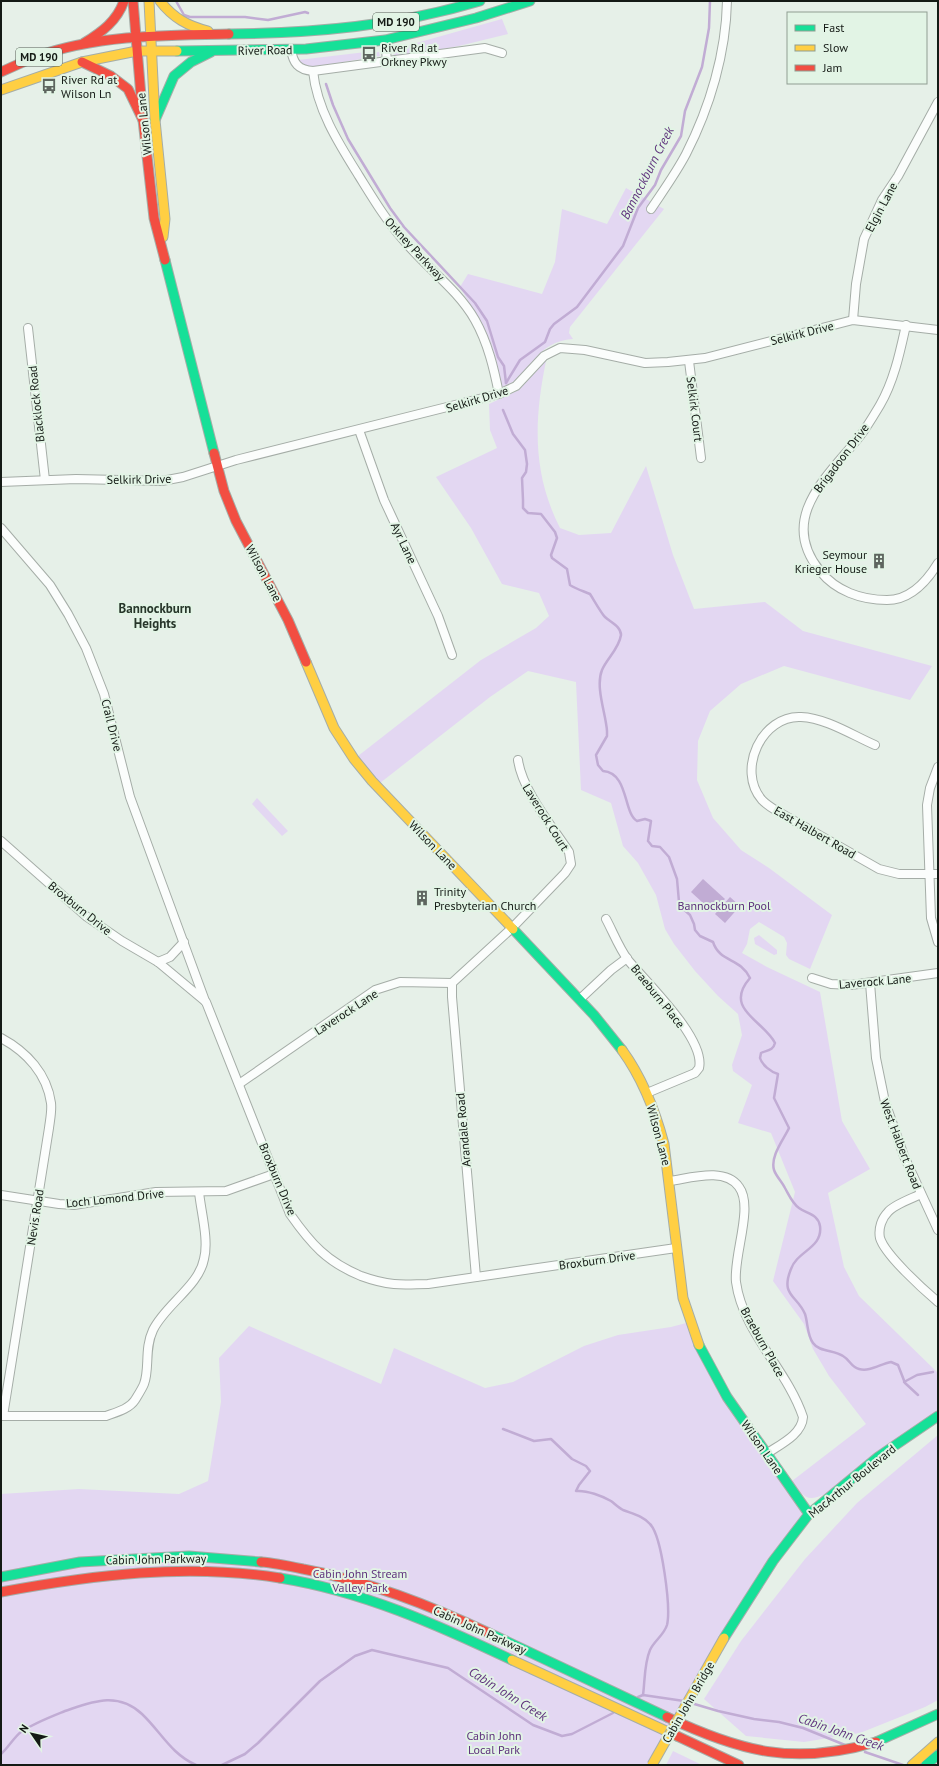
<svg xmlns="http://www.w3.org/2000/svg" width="939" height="1766" font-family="'PT Sans',sans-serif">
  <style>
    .green { fill: #e3d7f2 }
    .water { fill: #c1acd4 }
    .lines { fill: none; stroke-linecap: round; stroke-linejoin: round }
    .stream { stroke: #c1acd4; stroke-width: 2.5 }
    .street-casing { stroke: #a5ada7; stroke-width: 10 }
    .fast-casing { stroke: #a5ada7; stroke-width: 11 }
    .slow-casing { stroke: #a5ada7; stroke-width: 11 }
    .jam-casing { stroke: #a5ada7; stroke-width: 11 }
    .street { stroke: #fbfdfc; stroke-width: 8 }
    .fast { stroke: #16e098; stroke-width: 9 }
    .slow { stroke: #ffcf43; stroke-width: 9 }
    .jam { stroke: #f24e42; stroke-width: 9 }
    .slow-bridge-casing { stroke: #a5ada7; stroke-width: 11; stroke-linecap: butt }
    .slow-bridge { stroke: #ffcf43; stroke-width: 9 }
    .labels { text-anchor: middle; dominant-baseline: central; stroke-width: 4; stroke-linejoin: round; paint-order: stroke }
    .shield { fill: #e2f4e5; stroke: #525b53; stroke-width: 1 }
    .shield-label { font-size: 11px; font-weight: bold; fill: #141a15 }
    .poi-label { font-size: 12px; fill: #141a15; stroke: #e2f4e5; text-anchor: start }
    .street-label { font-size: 12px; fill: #141a15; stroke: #e2f4e5 }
    .park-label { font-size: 12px; fill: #5f337d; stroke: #e2f4e5 }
    .water-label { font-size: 13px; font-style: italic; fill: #60347e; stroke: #e2f4e5 }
    .neighbourhood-label { font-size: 13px; font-weight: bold; fill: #27362a; stroke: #e2f4e5 }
  </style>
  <rect width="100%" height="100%" fill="#e6f0e8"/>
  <g class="green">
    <polygon points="502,19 508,34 459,46 398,57 393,54 394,51 402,47"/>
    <polygon points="366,52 367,54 379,52 380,56 313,67 301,64 298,60"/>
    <path d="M626,188L664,209L570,327L569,333L573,339C532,342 534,376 501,388C497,348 479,321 460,287L468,274L542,294L555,262L562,209L607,224Z"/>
    <path d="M546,361C534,420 532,473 560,528L579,535L611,533L646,466L673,555L694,609L765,602L803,631L932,666L910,700L784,666L741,684L710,711L698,741L697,780L713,818L741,850L769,868L832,915L810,969L789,959L786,955L787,943L784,937L759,922L750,929L747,944L742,953L767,967L820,992L842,1121L870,1169L828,1193L844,1267L859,1296L938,1373V1410L825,1494C806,1503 803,1496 792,1481L866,1424L829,1376L813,1349L804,1324L773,1281L795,1192L771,1133L738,1123L752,1085L733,1071L732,1065L742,1035L738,1014L718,996L695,971L674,944L665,929L656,895L638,863L623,846L611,803L581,790L576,682L528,671L490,697L380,783L358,756L481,660L536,628L549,616L539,593L502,584L471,528L436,477L497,448L490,430L489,404L519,390Z"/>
    <polygon points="257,798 288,831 282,836 252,804"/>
    <polygon points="759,935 777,950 777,954 774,955 755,944 754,938"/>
    <polygon points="690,1322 699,1349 809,1514 651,1765 1,1765 1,1494 79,1489 179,1494 208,1481 221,1402 219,1358 249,1326 381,1384 394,1348 485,1388 513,1382 584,1346 618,1335 671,1327"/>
    <polygon points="938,1435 938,1700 925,1707 860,1733 804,1742 746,1736 704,1699 741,1641 805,1559 857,1503"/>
    <polygon points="673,1751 702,1765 666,1765"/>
  </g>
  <g class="water">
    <polygon points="703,879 725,899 713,912 691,892"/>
    <polygon points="730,897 740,906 725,923 715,914"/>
  </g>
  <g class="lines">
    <g class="stream">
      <polyline points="176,1 184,15 190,17 245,17 268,20 305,12 308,13"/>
      <polyline points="326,84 333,105 348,139 390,208 404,227 475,303 487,321 498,357 504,366 506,383"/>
      <polyline points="506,383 520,360 545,342 550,329 554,324 577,307 623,246 638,208 655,185 661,170 681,136 685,111 702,67 709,28 710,1"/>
      <path d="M503,410L513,434L525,450L527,464L526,472L522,478L523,500V508L528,513L541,514L555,532L557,538L551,555L552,558L567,569L570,585C576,589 583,591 590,594C591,595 601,613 605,617C610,622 621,626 621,635C619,649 607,658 602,670C595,687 606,714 607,731V736L596,755L598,765L603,771C629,773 623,813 637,821L645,819L651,821L648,841L652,846L660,847L669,857L677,879L679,902L680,906L690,915L694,924L695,930L700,936L713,942C720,963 740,957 750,978C723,1009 763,1020 775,1043C773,1051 767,1050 761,1053L760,1058C762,1065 771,1072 778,1074L774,1098L789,1128C784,1139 770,1156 774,1170C776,1176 782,1182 785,1188C789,1195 792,1203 799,1208C807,1214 818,1214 820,1226C823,1248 797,1251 791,1269C780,1296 797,1295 805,1314C808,1323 807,1335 813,1343C819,1352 835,1350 843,1356C850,1360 851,1367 859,1369C870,1372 880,1364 891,1362L898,1365L905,1383L918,1395"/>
      <polyline points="904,1382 917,1375 933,1372"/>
      <path d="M503,1429L534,1441L551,1439L572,1459L586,1466L590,1471L579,1485L576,1491C587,1490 602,1496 611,1501C615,1504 619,1508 623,1510C633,1514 643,1516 650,1524C662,1536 671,1608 667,1625C664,1635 654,1641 650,1650C644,1664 645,1681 643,1695"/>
      <polyline points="638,1697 643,1695 684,1701"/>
      <polyline points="691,1703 718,1711 754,1719 779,1722 803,1728 845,1745"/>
      <polyline points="865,1752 903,1765"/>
      <path d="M1,1754C7,1749 15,1736 21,1732C34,1723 50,1717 65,1711C92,1702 117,1691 142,1714C161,1732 171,1754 196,1765"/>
      <polyline points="222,1765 245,1754 258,1743 320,1681 355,1656 372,1650 448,1668 533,1725 562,1736 572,1734 613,1713"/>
    </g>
    <defs>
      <g id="street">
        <polyline points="385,40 387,61"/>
        <path d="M291,49C293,63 298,70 313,71L485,48L502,53"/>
        <path d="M313,71C317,110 339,144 359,176C374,200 387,222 406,243C428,269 458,290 475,320C488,343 494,369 499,394"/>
        <path d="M651,209C663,191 676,173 686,154C710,107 726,53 727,1"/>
        <polyline points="853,320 856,284 864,239 882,200 898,176 938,102"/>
        <path d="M906,325C900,352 894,381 880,405C874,415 867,427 860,436C828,476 777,518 820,571C836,591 861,600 887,600C910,600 927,581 938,563"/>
        <polyline points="28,328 45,480"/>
        <polyline points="689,361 701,458"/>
        <polyline points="359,430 384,500 438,616 452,655"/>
        <polyline points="1,482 76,479 162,481 183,477 236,460 499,394 516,386 544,356 560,348 585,350 645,363 668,362 705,358 853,320 938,330"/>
        <polyline points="1,528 50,585 68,614 86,648 104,694 130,797 205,1001"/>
        <path d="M875,745C852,735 826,718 801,717C762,715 736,770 762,800C766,804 772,808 777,811L879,869L899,874H938"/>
        <polyline points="938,767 930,788 927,805 931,918 938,942"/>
        <path d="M1,841L87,917L122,941L158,962L206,1002L290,1214C311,1244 327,1262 361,1276C372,1280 383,1283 394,1284C405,1285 417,1284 428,1284L676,1248"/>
        <path d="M606,919C613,932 619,948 628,960C646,982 706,1039 699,1068L695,1073L647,1093"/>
        <polyline points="158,962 170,957 184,942"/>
        <polyline points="812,978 831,984 851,985 938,973"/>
        <polyline points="452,983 452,997 476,1277"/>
        <polyline points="870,983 876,1058 885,1102 904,1156 938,1230"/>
        <polyline points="580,999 611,970 627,958"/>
        <path d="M1,1038C27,1052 47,1074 51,1103C52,1111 50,1120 49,1128L3,1416"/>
        <path d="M239,1084L375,990L400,982L452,983L512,928L565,873L571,864L569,852C552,826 522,790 518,760"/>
        <path d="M670,1181C691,1178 725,1167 739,1187C754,1207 733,1256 736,1282C743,1333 787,1369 803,1417C802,1435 779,1445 766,1454"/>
        <path d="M921,1194C913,1198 893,1205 888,1212C882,1218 878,1228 880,1238C885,1255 924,1290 938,1302"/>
        <polyline points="1,1195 59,1204 74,1205 156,1192 226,1191 274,1174"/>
        <path d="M1,1416H106C117,1412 129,1409 135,1400C138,1395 142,1389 144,1384C150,1368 144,1349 153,1330C165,1305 199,1286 204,1259C209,1240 201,1212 199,1192"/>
      </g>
      <g id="fast">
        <path d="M229,34C315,33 397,26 480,1"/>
        <polyline points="177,51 306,49 385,40 476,18 530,1"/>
        <polyline points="155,120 174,76 191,62 211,52"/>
        <polyline points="165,260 214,453"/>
        <polyline points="513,929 594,1015 622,1050"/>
        <polyline points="699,1345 727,1397 809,1514"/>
        <polyline points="1,1577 80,1562 189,1556 261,1562"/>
        <path d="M280,1578C362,1591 438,1625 512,1660"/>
        <polyline points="489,1633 667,1717"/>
        <polyline points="724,1638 773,1561 809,1514 878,1457 938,1416"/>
        <polyline points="876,1742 938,1714"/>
        <polyline points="926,1765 938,1755"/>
      </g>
      <g id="slow">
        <polyline points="149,1 155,120 165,219 163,237"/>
        <path d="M160,1C173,18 188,26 208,31"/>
        <polyline points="1,90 82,62 137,51 177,51"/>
        <polyline points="306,662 334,728 354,759 372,781 513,929"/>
        <path d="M622,1050C643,1079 655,1110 664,1144L683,1298L699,1345"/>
        <polyline points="512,1660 677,1736"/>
        <polyline points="912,1765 938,1742"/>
      </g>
      <g id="jam">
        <polyline points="133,1 143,120 154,218 165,260"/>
        <path d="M84,43C102,32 117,21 124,1"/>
        <polyline points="82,62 111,76 128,89 143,120"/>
        <path d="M1,72C12,67 23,62 35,57C96,35 165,35 229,34"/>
        <polyline points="214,453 224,491 236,521 288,620 306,662"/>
        <path d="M261,1562C275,1563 289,1566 303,1569C368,1581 429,1605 489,1633"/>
        <path d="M1,1592C93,1575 186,1563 280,1578"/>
        <path d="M667,1717C741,1752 795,1766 876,1742"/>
        <polyline points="677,1736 739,1765"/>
      </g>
    </defs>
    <use href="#street" class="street-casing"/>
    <use href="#fast" class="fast-casing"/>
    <use href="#slow" class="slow-casing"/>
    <use href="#jam" class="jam-casing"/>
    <use href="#street" class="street"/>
    <use href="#fast" class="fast"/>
    <use href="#slow" class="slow"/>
    <use href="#jam" class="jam"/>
    <defs>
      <polyline id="slow-bridge" points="652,1765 724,1638"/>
    </defs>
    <use href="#slow-bridge" class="slow-bridge-casing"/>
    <use href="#slow-bridge" class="slow-bridge"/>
  </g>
  <defs>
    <symbol id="bus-bare" viewBox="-9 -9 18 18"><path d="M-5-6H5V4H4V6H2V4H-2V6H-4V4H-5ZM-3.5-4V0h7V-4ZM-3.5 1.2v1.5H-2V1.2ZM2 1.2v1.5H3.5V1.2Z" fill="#5e655f" stroke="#e2f4e5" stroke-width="2.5" paint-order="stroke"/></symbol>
    <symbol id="building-bare" viewBox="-9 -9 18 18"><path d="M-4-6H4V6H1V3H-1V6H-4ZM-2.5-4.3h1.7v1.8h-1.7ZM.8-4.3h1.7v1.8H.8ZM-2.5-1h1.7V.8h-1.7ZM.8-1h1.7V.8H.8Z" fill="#5e655f" stroke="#e2f4e5" stroke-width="2.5" paint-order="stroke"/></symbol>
  </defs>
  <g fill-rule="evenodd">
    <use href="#bus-bare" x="358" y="43" width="22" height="22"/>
    <use href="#bus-bare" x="38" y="75" width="22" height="22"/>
    <use href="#building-bare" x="868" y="550" width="22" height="22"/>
    <use href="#building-bare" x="411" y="887" width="22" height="22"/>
  </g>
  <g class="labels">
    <g class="shield">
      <rect x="373" y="13" width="46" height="18" rx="3"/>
      <rect x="16" y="48" width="46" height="18" rx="3"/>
    </g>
    <g class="shield-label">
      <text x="396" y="22">MD 190</text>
      <text x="39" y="57">MD 190</text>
    </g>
    <g class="poi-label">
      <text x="381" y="47">River Rd at<tspan x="381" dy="14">Orkney Pkwy</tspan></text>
      <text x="61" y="79">River Rd at<tspan x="61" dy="14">Wilson Ln</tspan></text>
      <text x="867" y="554" text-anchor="end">Seymour<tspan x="867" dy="14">Krieger House</tspan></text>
      <text x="434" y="891">Trinity<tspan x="434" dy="14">Presbyterian Church</tspan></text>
    </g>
    <g class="street-label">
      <text transform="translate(265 50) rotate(-1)">River Road</text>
      <text transform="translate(144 124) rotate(-96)">Wilson Lane</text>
      <text transform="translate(881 207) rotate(-62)">Elgin Lane</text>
      <text transform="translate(415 249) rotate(47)">Orkney Parkway</text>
      <text transform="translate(802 333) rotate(-14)">Selkirk Drive</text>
      <text transform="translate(477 399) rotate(-17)">Selkirk Drive</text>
      <text transform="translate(36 404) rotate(-96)">Blacklock Road</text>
      <text transform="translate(695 409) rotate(83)">Selkirk Court</text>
      <text transform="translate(841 458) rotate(-53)">Brigadoon Drive</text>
      <text transform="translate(139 479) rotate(-1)">Selkirk Drive</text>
      <text transform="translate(404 543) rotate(65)">Ayr Lane</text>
      <text transform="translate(264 573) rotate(62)">Wilson Lane</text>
      <text transform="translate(112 725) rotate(76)">Crail Drive</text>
      <text transform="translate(546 817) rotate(58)">Laverock Court</text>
      <text transform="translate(815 832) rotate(30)">East Halbert Road</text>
      <text transform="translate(433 845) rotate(46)">Wilson Lane</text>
      <text transform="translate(80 908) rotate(39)">Broxburn Drive</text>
      <text transform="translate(875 981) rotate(-5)">Laverock Lane</text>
      <text transform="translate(658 996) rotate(51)">Braeburn Place</text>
      <text transform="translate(346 1012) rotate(-33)">Laverock Lane</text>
      <text transform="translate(463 1130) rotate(-95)">Arandale Road</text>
      <text transform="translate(659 1135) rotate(75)">Wilson Lane</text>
      <text transform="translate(901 1144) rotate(69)">West Halbert Road</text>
      <text transform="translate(278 1179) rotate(67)">Broxburn Drive</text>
      <text transform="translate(115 1198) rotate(-6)">Loch Lomond Drive</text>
      <text transform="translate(35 1217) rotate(-81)">Nevis Road</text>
      <text transform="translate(597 1260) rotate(-8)">Broxburn Drive</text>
      <text transform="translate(763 1342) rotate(61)">Braeburn Place</text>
      <text transform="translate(762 1447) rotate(55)">Wilson Lane</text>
      <text transform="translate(852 1481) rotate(-39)">MacArthur Boulevard</text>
      <text transform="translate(156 1559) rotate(-1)">Cabin John Parkway</text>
      <text transform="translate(480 1630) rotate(24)">Cabin John Parkway</text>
      <text transform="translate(688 1702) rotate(-60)">Cabin John Bridge</text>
    </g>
    <g class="park-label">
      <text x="724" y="905">Bannockburn Pool</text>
      <text x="360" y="1573">Cabin John Stream<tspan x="360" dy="14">Valley Park</tspan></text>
      <text x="494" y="1735">Cabin John<tspan x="494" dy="14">Local Park</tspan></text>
    </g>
    <g class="water-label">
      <text transform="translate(647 173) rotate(-63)">Bannockburn Creek</text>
      <text transform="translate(508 1694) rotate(32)">Cabin John Creek</text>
      <text transform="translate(841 1732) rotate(19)">Cabin John Creek</text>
    </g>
    <g class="neighbourhood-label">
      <text x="155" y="608">Bannockburn<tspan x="155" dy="15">Heights</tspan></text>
    </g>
  </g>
  <rect width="939" height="1766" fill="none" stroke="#141a15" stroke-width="4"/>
  <rect x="787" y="12" width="140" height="72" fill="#e2f4e5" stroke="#909d92"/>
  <rect x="795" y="25" width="20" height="6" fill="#16e098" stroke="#909d92"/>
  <text x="823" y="32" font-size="12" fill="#141a15">Fast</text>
  <rect x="795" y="45" width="20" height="6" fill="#ffcf43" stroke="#909d92"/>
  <text x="823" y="52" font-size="12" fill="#141a15">Slow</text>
  <rect x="795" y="65" width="20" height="6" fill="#f24e42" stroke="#909d92"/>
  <text x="823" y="72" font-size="12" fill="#141a15">Jam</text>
  <g transform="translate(32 1734) rotate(304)" stroke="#e2f4e5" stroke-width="3" paint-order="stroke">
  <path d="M0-3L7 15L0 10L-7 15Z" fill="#141a15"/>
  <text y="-6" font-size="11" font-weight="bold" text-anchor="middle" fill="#141a15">N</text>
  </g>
</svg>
